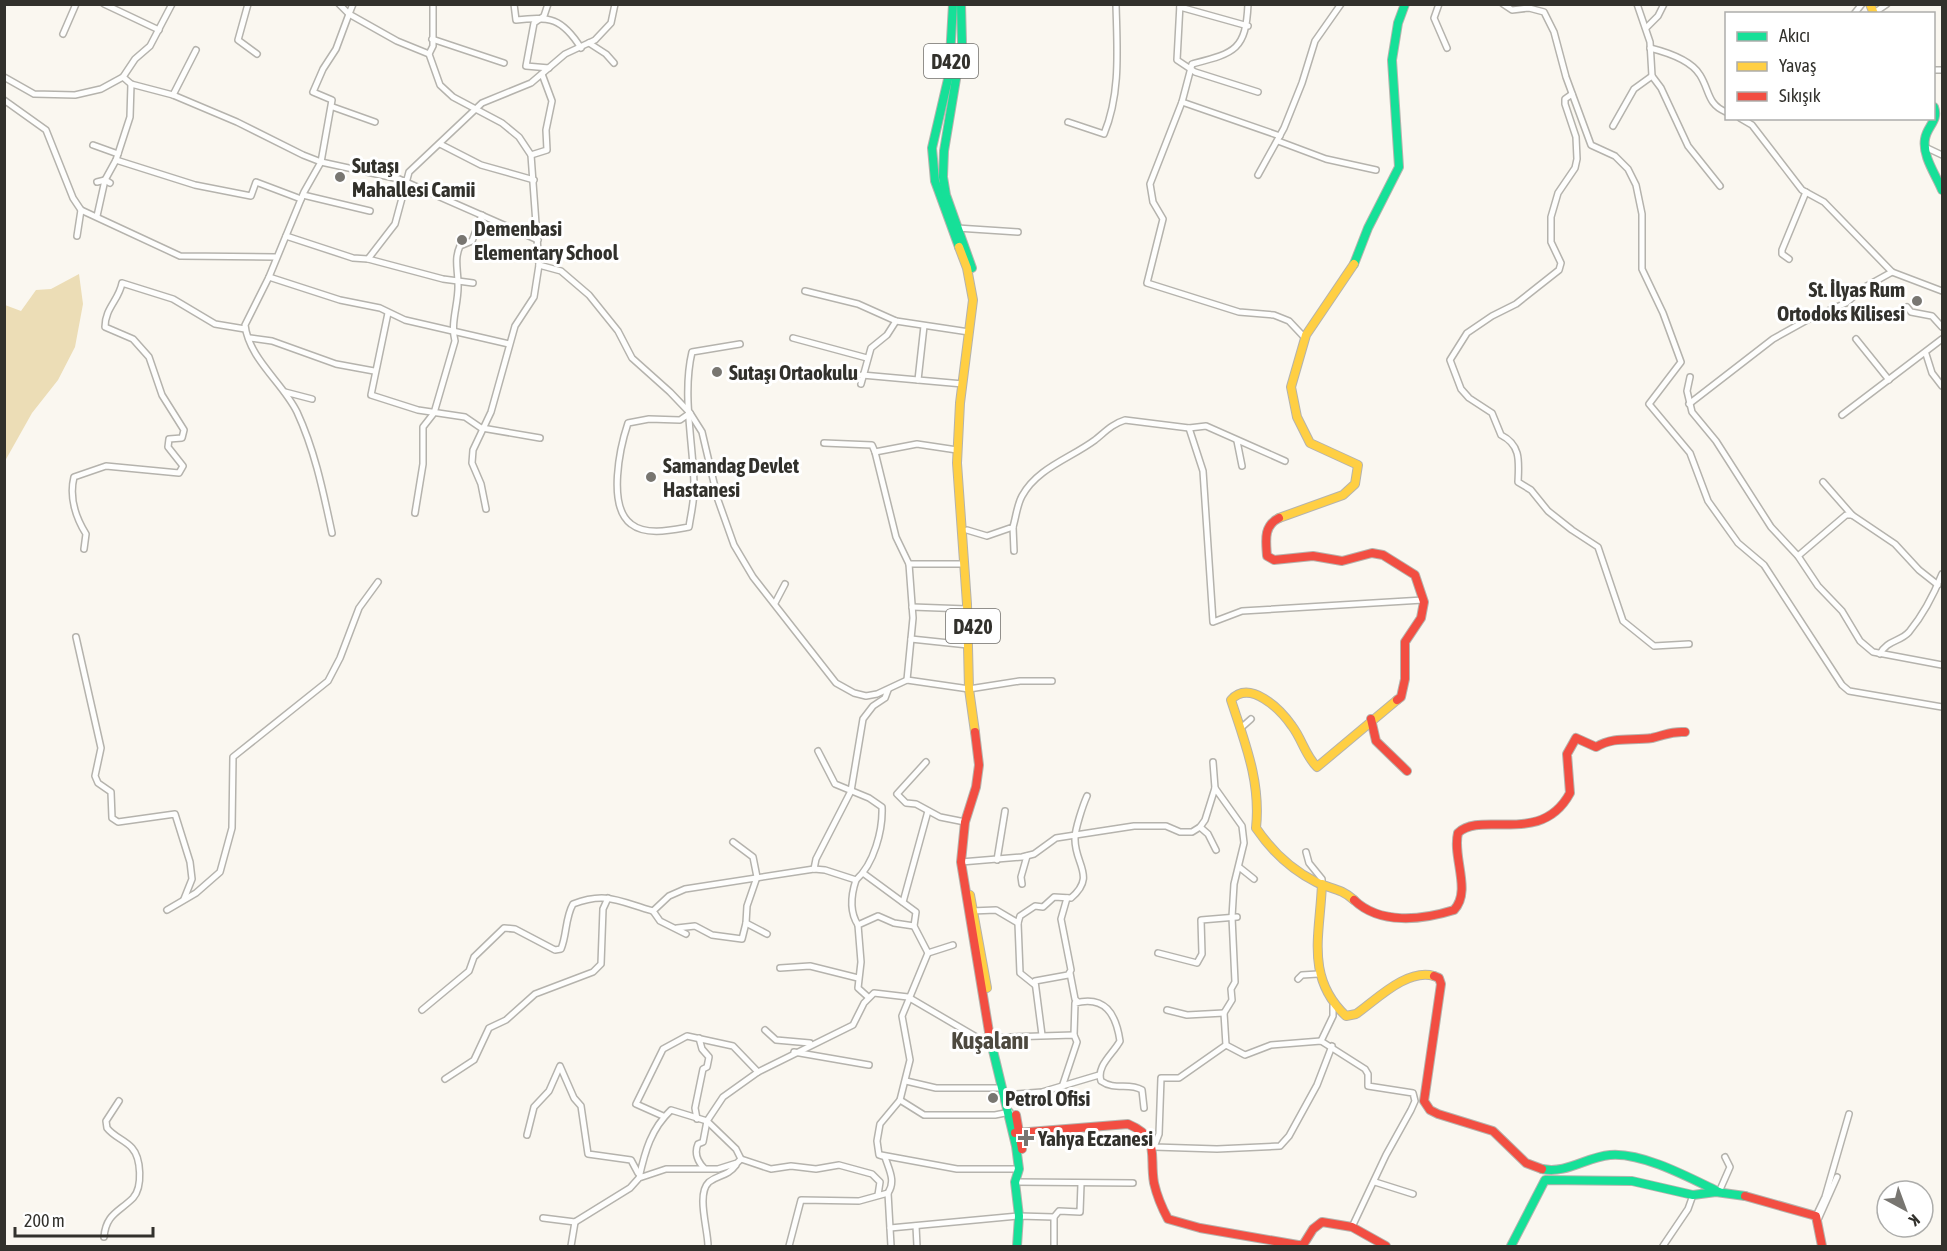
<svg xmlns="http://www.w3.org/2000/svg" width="1947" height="1251" font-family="'Asap Condensed',sans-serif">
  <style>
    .green { fill: #ecddb6 }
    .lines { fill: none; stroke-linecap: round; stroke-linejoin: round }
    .street-casing { stroke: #b5b3ad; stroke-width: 8 }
    .fast-casing { stroke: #b5b3ad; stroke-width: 10 }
    .slow-casing { stroke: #b5b3ad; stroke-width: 10 }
    .jam-casing { stroke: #b5b3ad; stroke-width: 10 }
    .street { stroke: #fefefd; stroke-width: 5 }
    .fast { stroke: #16e098; stroke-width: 8 }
    .slow { stroke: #ffcf43; stroke-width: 8 }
    .jam { stroke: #f24e42; stroke-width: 8 }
    .poi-dot { fill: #787671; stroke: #fff; stroke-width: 2 }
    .labels { text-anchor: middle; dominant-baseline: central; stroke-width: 6; stroke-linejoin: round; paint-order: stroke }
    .shield { fill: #fff; stroke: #706f6b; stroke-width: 1.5 }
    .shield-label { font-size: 20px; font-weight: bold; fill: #32312c }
    .poi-label { font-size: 21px; font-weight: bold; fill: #32312c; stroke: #fff; text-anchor: start }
    .quarter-label { font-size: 24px; font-weight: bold; fill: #4d493f; stroke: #fff }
  </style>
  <rect width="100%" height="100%" fill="#faf7f0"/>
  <polygon class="green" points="79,274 83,304 75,347 58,380 32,413 5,461 5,305 21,311 36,290 51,289"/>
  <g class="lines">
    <defs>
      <g id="street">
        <polyline points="104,4 159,30"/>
        <polyline points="248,4 238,40 257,54"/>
        <polyline points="353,4 349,14 397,41 429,54"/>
        <polyline points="433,4 433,46 429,54 440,85 453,97 502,123 519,137 531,155 539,265 534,297 515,326 491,412 473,450 472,463 481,484 486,509"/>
        <path d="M514,4L516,20C550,16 562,18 581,48"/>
        <polyline points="548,4 544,16 534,23 526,66 549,68"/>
        <polyline points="1180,4 1177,60 1195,72 1258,92"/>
        <path d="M1248,4C1246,51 1234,53 1192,64L1182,102L1150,184L1153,202L1163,219L1147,283L1239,312L1274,315L1289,321L1305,338"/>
        <polyline points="1439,4 1434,18 1447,48"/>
        <polyline points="1503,4 1512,10 1529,8 1544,12 1554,32 1566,77 1591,145 1615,156 1628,169 1636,185 1642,214 1642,269 1663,313 1681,362 1649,404 1690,453 1708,501 1738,543 1764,565 1842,685 1849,691 1942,707"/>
        <polyline points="1637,4 1650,42 1652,76 1661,88 1688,146 1720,186"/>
        <polyline points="1180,7 1248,26"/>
        <polyline points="1874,13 1887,4"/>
        <polyline points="1854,14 1862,4"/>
        <polyline points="1646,28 1658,16 1664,4"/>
        <polyline points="63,34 76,4"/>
        <polyline points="432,39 504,63"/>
        <polyline points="589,43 606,54 614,63"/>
        <path d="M1650,48C1666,52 1691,60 1700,75C1710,91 1707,104 1726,112"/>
        <polyline points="1934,70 1942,70"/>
        <polyline points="4,77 34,94 75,95 101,89 123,77 135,59 150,46 172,4"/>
        <polyline points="123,77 131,84 173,95 237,122 303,155 321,162 399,179 538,240"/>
        <path d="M1572,94L1565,99V104L1576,137L1577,159L1575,168L1558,193L1551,217V242L1561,263L1559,270L1516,304L1492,316L1467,333L1450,360L1461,389L1469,398L1492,413L1501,435C1521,445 1519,461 1518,482L1531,490L1548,511L1572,530L1598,547L1623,621L1654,646L1689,644"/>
        <polyline points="173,95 196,50"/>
        <polyline points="4,100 46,130 73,198 81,210 180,256 275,257"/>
        <polyline points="1182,102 1280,136"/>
        <polyline points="333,107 375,122"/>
        <polyline points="1740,118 1752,125 1802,190 1824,202 1892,272 1942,291"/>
        <path d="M1068,122L1104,134C1121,93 1117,48 1116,4"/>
        <polyline points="1613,126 1634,89 1652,76"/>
        <polyline points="1278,141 1326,159 1376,170"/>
        <polyline points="440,144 481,165 534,180"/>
        <polyline points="93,145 118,154"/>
        <polyline points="1925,147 1942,155"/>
        <polyline points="531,155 547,150 546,130 552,101 542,74"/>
        <polyline points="116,160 195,185 251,196 256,182 301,199"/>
        <polyline points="1258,175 1284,128 1302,83 1315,41 1341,4"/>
        <polyline points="97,182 105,180 110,183"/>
        <polyline points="303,195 370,211"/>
        <polyline points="97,216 105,180 116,160 130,117 131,84"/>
        <polyline points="957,228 1018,232"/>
        <polyline points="77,236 81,210"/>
        <polyline points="286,236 353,258 368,259 395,224 409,172 482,103 531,83 565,54 595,40 611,23 615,4"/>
        <polyline points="368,259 443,279 473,283"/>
        <polyline points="1789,259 1782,254 1782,250 1806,192"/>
        <polyline points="539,265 561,271 589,295 618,331 632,358 670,392 690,413 702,432 718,500 734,545 753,577 836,683 854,693 866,696 877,694 907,680 969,689 1020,681 1052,681"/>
        <polyline points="269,277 340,300 380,308 405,320 509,344"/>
        <polyline points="805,291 858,304 896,321 969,332"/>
        <polyline points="1907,307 1911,312 1932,316 1942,327"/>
        <polyline points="388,313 371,395 418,410 465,417 481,428"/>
        <polyline points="924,326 918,380 963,384"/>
        <polyline points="250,338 272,341 336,364 374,371"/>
        <polyline points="793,338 867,358"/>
        <polyline points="1856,339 1889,380"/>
        <polyline points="1926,354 1932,373 1942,386"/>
        <polyline points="862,375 918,380"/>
        <polyline points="1690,377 1687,391 1692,412 1716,441 1771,527 1798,556 1818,586 1842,611 1860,641 1873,652 1942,665"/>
        <polyline points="861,384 871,348 887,335 896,321"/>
        <polyline points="285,392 312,399"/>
        <polyline points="1689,404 1773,339 1807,320 1846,303 1865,287 1892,272"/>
        <path d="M690,413L680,420L649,419L628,423C620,447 607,506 631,524C646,536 672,530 689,527C691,513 695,498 694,484C693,442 682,394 692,352L740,344"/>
        <polyline points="1842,415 1942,339"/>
        <polyline points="482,428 540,438"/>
        <polyline points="1189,428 1203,471 1213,622 1242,611 1423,600"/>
        <polyline points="1237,441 1242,466"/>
        <polyline points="824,443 872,445 875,452 896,537 909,564 913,618 907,680"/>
        <polyline points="875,452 917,444 957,450"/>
        <polyline points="1823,482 1852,515"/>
        <path d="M415,513L423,464V427L434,413L455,341C450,322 459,303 458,284C458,270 454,259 460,246L472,241L482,215"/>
        <polyline points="1013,527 1014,551"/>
        <path d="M967,530L987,536L1013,527C1016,517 1017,505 1022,496C1037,468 1071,458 1095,440C1105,432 1112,424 1125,420L1189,428L1206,426L1285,461"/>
        <path d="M332,533C323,491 315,451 297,412C283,383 249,359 245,325L269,277L304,192L321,162L332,100L313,92L323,69L336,49L349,14L339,4"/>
        <path d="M84,549L86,534C76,518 69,497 74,477L106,466L179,473L183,466L168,447L169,439L182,438L184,430L162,395L149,357L133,339L105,327C105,308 119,300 122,283L173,299L215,324L245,329"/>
        <polyline points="1798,556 1846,515 1852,515 1895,544 1919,570 1938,585"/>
        <polyline points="909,564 964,564"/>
        <polyline points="775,603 785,584"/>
        <polyline points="912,607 967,609"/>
        <polyline points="76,637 101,748 95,776 98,783 111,792 112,818 118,822 175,814 190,862 192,879 184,899"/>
        <polyline points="911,639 968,645"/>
        <path d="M1880,654C1887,640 1900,642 1909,632C1923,615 1934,594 1942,574"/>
        <polyline points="1242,727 1251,719"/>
        <polyline points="926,762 897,794 906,803 916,804 940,817 965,822"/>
        <polyline points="1213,762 1215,788"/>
        <polyline points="1200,827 1208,834 1216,850"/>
        <polyline points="733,842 753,857 757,877 747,906 746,923 767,934"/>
        <polyline points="1306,852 1309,863 1322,879 1322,884"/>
        <polyline points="997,860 1005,811"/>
        <polyline points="961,862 1022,857 1034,854 1056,838 1134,826 1166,826 1180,832 1192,832 1200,827 1205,820 1215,788 1242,826 1244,843 1234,884 1232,917 1235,982 1231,989 1232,1000 1224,1013 1226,1045 1179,1078 1161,1078 1159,1134 1154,1147 1217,1149 1280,1146 1289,1136 1317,1085 1332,1046"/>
        <polyline points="1239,867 1254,879"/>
        <polyline points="814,869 816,859 851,791 863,719 873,706 885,698 888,690"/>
        <path d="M856,880C851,895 849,911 858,925"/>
        <polyline points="1022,884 1021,877 1027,856"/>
        <polyline points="903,902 928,811"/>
        <polyline points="167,910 196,893 220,872 232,828 233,757 328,681 340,658 359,608 378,582"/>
        <path d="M971,911L996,910L1018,923L1020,916L1035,906L1043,907L1054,897L1071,898C1097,876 1074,864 1075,838C1075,829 1083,805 1087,796"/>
        <polyline points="1018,923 1020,973 1035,985"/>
        <polyline points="677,928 695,926 712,935 742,939 746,923"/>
        <path d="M686,934L660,921L653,911L669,896L685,889L814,869L825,870L856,880C874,864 883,830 882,807L869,798L835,784L818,751"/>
        <polyline points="928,953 953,945"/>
        <polyline points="1158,953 1197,963 1202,954 1201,920 1237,917"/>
        <polyline points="780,968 810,966 858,978"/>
        <polyline points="1070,973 1075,999 1078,1002"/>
        <polyline points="1298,979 1302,975 1318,974"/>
        <polyline points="868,997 858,988 861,962 858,925 878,916 894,923 914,926"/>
        <path d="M422,1010L469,971L474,957L504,928L515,929L555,950L561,949C567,935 565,918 573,904C607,891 620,902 653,911"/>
        <polyline points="1167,1010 1187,1015 1224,1013"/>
        <polyline points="765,1030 776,1040 810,1043"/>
        <polyline points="1042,1035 1035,981 1068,975 1071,970 1061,919 1067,898"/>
        <path d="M1074,1035L1075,1003C1105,995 1116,1014 1120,1041C1113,1054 1096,1066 1101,1081C1115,1091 1129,1082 1142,1090L1144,1108"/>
        <polyline points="1321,1041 1333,1016 1333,1006"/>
        <polyline points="1226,1045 1245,1055 1271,1045 1321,1041 1365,1069 1368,1074 1368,1086 1413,1093 1415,1101 1411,1110 1386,1155 1352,1227"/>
        <polyline points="794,1052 869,1065"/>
        <polyline points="445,1079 474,1060 489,1028 506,1020 535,994 593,972 601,964 603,909 608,898"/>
        <polyline points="906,1081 936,1088 1002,1088"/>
        <polyline points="1005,1095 1042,1092 1099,1075"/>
        <polyline points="900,1100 924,1115 995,1115 1010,1112"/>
        <polyline points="663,1116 636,1104 663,1049 687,1036 733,1046 758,1072"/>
        <polyline points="697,1119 695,1108 703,1069 707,1067 709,1057 702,1049 699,1038"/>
        <polyline points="527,1135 534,1107 549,1091 560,1066 574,1098 581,1106 588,1154 631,1160 638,1173"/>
        <polyline points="881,1155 957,1169 1019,1169"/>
        <polyline points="741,1159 771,1169 791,1166 816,1169 839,1165 872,1174 880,1182 878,1195"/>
        <path d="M704,1168C698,1162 694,1153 698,1144L703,1142L707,1121L723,1097L758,1072L853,1025L864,1003L874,993L908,997L978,1038L1074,1035L1077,1042L1063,1084"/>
        <polyline points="1015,1182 1133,1183"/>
        <polyline points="1375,1182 1413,1194"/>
        <polyline points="1719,1192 1730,1167 1725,1157"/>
        <polyline points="888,1193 891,1246"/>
        <polyline points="1816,1216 1825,1197 1849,1114"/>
        <polyline points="1054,1217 1054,1246"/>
        <path d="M543,1218L575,1222L630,1188L639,1178L666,1169H718L737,1163L741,1159L736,1149L707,1121L671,1110C651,1129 645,1151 639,1178"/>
        <polyline points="1817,1222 1837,1177"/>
        <polyline points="916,1226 917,1246"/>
        <polyline points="890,1228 1019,1216 1054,1217 1059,1211 1080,1212 1081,1184"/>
        <path d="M104,1237C106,1214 119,1212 133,1198C143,1187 141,1158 132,1148C125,1140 114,1137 107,1128L106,1121L119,1101"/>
        <polyline points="571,1246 575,1222"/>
        <path d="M708,1246C708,1229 696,1194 709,1182C719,1174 727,1177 736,1165"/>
        <path d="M789,1246L801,1200L859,1201L888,1193C896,1181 889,1170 885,1157L879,1155L877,1141L880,1124L900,1100L910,1060L902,1016L928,953L914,926L916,912L863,873"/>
        <polyline points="1663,1246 1688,1209 1693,1195"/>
      </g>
      <g id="fast">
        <polyline points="953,4 949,75 932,148 935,181 959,247"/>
        <polyline points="961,4 962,43 944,151 943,177 946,195 972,268"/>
        <path d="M1934,107C1939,121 1927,126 1925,139C1922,156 1936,175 1942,190"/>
        <polyline points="1354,264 1368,228 1399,167 1392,60 1398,23 1405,4"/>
        <polyline points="990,1038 1016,1146 1019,1169 1015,1182 1019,1216 1017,1246"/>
        <path d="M1542,1169C1567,1174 1586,1157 1610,1155C1642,1152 1690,1178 1719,1192"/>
        <polyline points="1511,1246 1545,1180 1632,1181 1693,1195 1716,1192 1745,1196"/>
      </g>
      <g id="slow">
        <polyline points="1870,4 1874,14"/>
        <polyline points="959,247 967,268 973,300 960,403 957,463 967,604 969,689 975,732"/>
        <polyline points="1279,518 1343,495 1355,484 1358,465 1310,443 1297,417 1291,387 1306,335 1354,264"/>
        <path d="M1322,884C1320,935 1305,977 1346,1016L1356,1014C1376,1000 1407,968 1434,976"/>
        <polyline points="970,895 987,988"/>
        <path d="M1354,900C1341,888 1330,889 1316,882C1292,870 1271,850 1256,828C1261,782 1245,743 1231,700C1250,679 1280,709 1292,726C1302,739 1305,755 1317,767L1397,700"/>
      </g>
      <g id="jam">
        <path d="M1279,518C1263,526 1266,541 1267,556L1274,560L1313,556L1342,561L1372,553L1383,555L1415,575L1424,602L1421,618L1405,642V679L1401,697L1397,700"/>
        <polyline points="1371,719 1376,741 1407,771"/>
        <polyline points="975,732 979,765 976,787 965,822 961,862 990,1038"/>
        <path d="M1354,900C1380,925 1422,920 1454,910C1472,891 1452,857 1458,833C1481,810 1541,847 1570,793L1567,754L1576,738L1596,747C1614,736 1632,741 1652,738C1666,735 1670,731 1685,732"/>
        <polyline points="1434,976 1439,978 1441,984 1424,1101 1430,1110 1438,1114 1493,1131 1526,1163 1542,1169"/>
        <polyline points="1016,1115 1022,1149"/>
        <path d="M1015,1133L1128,1124C1161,1138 1149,1154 1154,1183C1157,1196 1162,1208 1168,1219L1200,1228L1298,1245H1303L1313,1229L1322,1222L1352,1227L1386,1246"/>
        <polyline points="1745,1196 1816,1216 1822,1246"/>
      </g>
    </defs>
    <use href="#street" class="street-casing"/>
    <use href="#fast" class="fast-casing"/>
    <use href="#slow" class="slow-casing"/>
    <use href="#jam" class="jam-casing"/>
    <use href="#street" class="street"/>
    <use href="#fast" class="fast"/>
    <use href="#slow" class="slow"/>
    <use href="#jam" class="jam"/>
  </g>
  <g class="poi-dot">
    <circle cx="340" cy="177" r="6"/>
    <circle cx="462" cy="240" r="6"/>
    <circle cx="1917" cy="301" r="6"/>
    <circle cx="717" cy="372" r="6"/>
    <circle cx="651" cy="477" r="6"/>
    <circle cx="993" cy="1098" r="6"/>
    <path d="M1023 1129h6v6h6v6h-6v6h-6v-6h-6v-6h6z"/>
  </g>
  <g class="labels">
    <g class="shield">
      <rect x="924" y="44" width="54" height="34" rx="4.5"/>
      <rect x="946" y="609" width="54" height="34" rx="4.5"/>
    </g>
    <g class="shield-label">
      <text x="951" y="61">D420</text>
      <text x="973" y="626">D420</text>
    </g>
    <g class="poi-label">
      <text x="352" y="165">Sutaşı<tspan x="352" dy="24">Mahallesi Camii</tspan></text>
      <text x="474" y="228">Demenbasi<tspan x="474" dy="24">Elementary School</tspan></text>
      <text x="1905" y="289" text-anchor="end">St. İlyas Rum<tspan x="1905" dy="24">Ortodoks Kilisesi</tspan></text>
      <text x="729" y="372">Sutaşı Ortaokulu</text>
      <text x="663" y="465">Samandag Devlet<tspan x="663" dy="24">Hastanesi</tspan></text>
      <text x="1005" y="1098">Petrol Ofisi</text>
      <text x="1038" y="1138">Yahya Eczanesi</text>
    </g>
    <g class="quarter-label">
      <text x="990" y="1040">Kuşalanı</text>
    </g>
  </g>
  <rect width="1947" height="1251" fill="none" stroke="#32312c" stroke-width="12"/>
  <rect x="1725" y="12" width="210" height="108" fill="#ffffff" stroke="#adadab" stroke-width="1.5"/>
  <rect x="1737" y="32" width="30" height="9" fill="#16e098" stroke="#adadab" stroke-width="1.5"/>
  <text x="1779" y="42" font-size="18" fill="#32312c">Akıcı</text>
  <rect x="1737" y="62" width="30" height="9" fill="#ffcf43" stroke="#adadab" stroke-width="1.5"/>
  <text x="1779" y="72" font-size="18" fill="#32312c">Yavaş</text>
  <rect x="1737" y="92" width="30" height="9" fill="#f24e42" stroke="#adadab" stroke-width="1.5"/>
  <text x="1779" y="102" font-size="18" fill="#32312c">Sıkışık</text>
  <g transform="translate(1905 1209) rotate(139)"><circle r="28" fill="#ffffff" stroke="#adadab" stroke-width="1.5"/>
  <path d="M0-4.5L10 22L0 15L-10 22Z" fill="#787671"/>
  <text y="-9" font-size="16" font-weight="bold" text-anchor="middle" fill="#32312c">K</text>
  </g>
  <path d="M15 1227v9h138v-9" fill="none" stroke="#32312c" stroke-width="3"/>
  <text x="24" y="1227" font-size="18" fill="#32312c" stroke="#ffffff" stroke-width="4.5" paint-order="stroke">200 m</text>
</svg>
